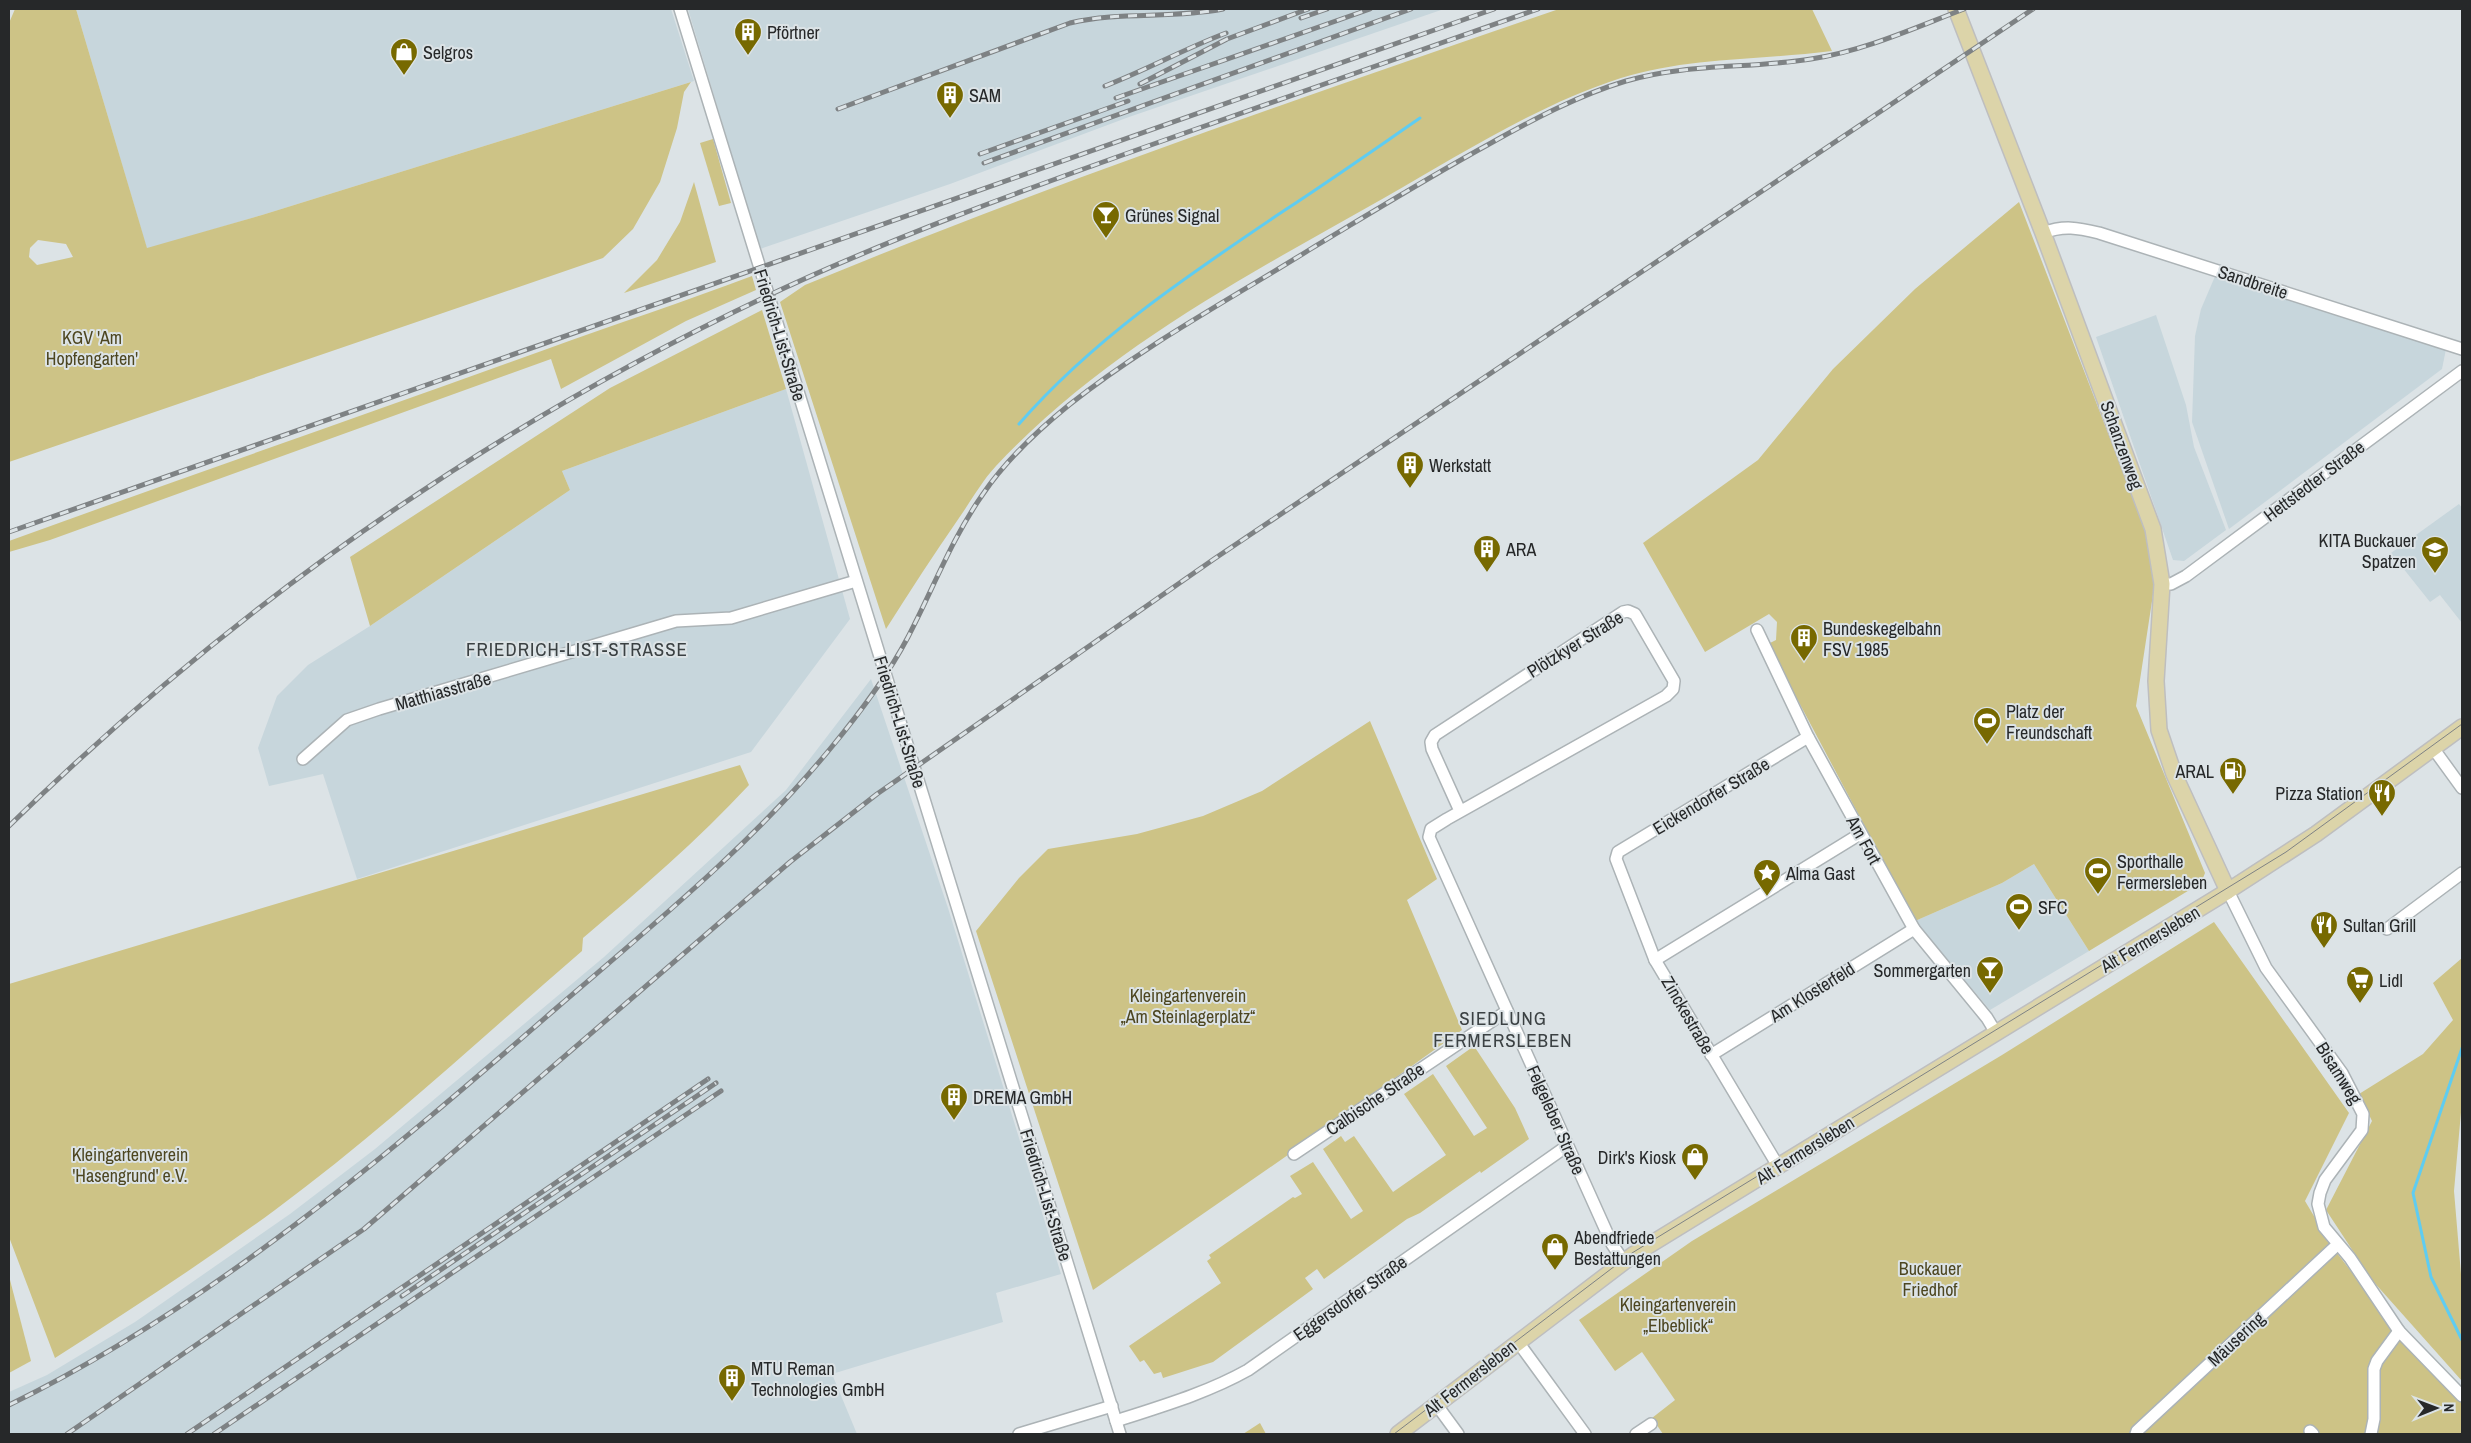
<svg xmlns="http://www.w3.org/2000/svg" width="2471" height="1443" font-family="'Archivo Narrow',sans-serif">
  <style>
    .built { fill: #c7d6dc }
    .green { fill: #cdc386; fill-rule: evenodd }
    .lines { fill: none; stroke-linecap: round; stroke-linejoin: round }
    .stream { stroke: #5fccf1; stroke-width: 3 }
    .minor-casing { stroke: #acb3b6; stroke-width: 14 }
    .major-casing { stroke: #bebebf; stroke-width: 18 }
    .minor { stroke: #fff; stroke-width: 11 }
    .major { stroke: #dcd4a9; stroke-width: 15 }
    .tram { stroke: #7e8284; stroke-width: 1 }
    .rail-casing { stroke: #7e8284; stroke-width: 5 }
    .rail { stroke: #dce3e6; stroke-width: 3; stroke-dasharray: 9; stroke-linecap: butt }
    .labels { text-anchor: middle; dominant-baseline: central; stroke-width: 4; stroke-linejoin: round; paint-order: stroke }
    .poi-label { font-size: 18px; fill: #262829; stroke: #dce3e6; text-anchor: start }
    .street-label { font-size: 18px; fill: #262829; stroke: #dce3e6 }
    .park-label { font-size: 18px; fill: #4d4620; stroke: #dce3e6 }
    .neighbourhood-label { font-size: 19px; letter-spacing: 1px; fill: #3b4143; stroke: #dce3e6 }
  </style>
  <rect width="100%" height="100%" fill="#dce3e6"/>
  <g class="built">
    <polygon points="76,9 671,9 694,81 262,215 147,249"/>
    <polygon points="688,9 1444,9 1129,117 950,184 760,249"/>
    <polygon points="2216,274 2446,349 2442,369 2229,529 2192,422 2195,336 2201,309"/>
    <polygon points="2156,315 2186,405 2194,447 2226,530 2184,561 2173,560 2096,337"/>
    <polygon points="786,389 850,619 751,752 357,879 323,774 269,786 258,748 277,696 308,665 370,626 570,490 562,471"/>
    <polygon points="2459,504 2462,508 2462,623 2440,595 2430,602 2391,553"/>
    <polygon points="871,679 948,908 1061,1274 996,1293 1003,1322 832,1374 857,1434 9,1434 9,1392 47,1375 135,1322 290,1214 375,1149 604,957 786,790"/>
    <polygon points="2034,864 2089,951 1990,1010 1915,921 2002,883"/>
  </g>
  <g class="green">
    <path d="M15,9H76L147,248L262,215L691,82L684,92L677,128L660,182L633,229L603,258L9,462V23ZM38,240L66,244L73,257L37,265L29,257L30,248Z"/>
    <path d="M1559,9H1812L1832,51C1763,60 1689,57 1621,78C1537,105 1460,155 1384,198C1246,276 1106,349 996,466C982,481 971,501 959,518C934,554 910,591 886,629L780,302L805,285C1052,183 1306,96 1559,9Z"/>
    <polygon points="713,139 731,203 719,206 700,143"/>
    <polygon points="694,182 716,262 624,293 657,260 680,222"/>
    <polygon points="2019,202 2148,537 2154,574 2154,588 2136,706 2205,873 2201,883 2089,951 2034,864 2002,883 1915,921 1768,644 1776,640 1777,622 1769,614 1705,652 1643,543 1758,460 1833,369 1915,289"/>
    <path d="M752,276L756,290L686,321L561,389L551,359L50,540L9,552V541C188,476 367,414 547,349C615,324 684,302 752,276Z"/>
    <polygon points="762,310 786,389 562,471 570,490 370,626 350,557 610,388"/>
    <polygon points="1370,721 1437,879 1407,900 1462,1030 1285,1157 1093,1290 976,931 1019,878 1048,849 1137,834 1203,816 1262,791"/>
    <path d="M740,765L749,785C698,840 641,889 583,938L582,951C481,1038 383,1130 275,1210C204,1262 130,1310 55,1358L9,1237V984Z"/>
    <polygon points="2214,922 2349,1113 2305,1201 2333,1248 2413,1351 2462,1402 2462,1434 1663,1434 1652,1418 1675,1400 1642,1352 1615,1371 1579,1320 1692,1241 2002,1055"/>
    <polygon points="2462,958 2462,1101 2454,1191 2462,1286 2462,1381 2372,1280 2326,1210 2372,1121 2359,1094 2423,1054 2453,1020 2433,983"/>
    <polygon points="1474,1046 1515,1108 1529,1139 1481,1173 1480,1171 1420,1213 1407,1219 1324,1279 1317,1269 1305,1278 1313,1289 1213,1362 1163,1378 1161,1372 1154,1374 1144,1360 1140,1362 1129,1346 1221,1283 1207,1261 1211,1258 1209,1255 1293,1197 1295,1198 1302,1194 1290,1176 1313,1162 1351,1219 1363,1211 1323,1149 1341,1136 1345,1142 1354,1136 1393,1192 1446,1155 1404,1094 1433,1074 1474,1136 1487,1128 1446,1066"/>
    <polygon points="9,1276 31,1361 9,1373"/>
    <polygon points="1260,1423 1266,1434 1243,1434"/>
  </g>
  <g class="lines">
    <g class="stream">
      <path d="M1019,424C1095,337 1190,274 1285,210C1331,180 1375,149 1420,118"/>
      <polyline points="2462,1048 2413,1193 2431,1277 2462,1340"/>
    </g>
    <defs>
      <g id="minor">
        <polyline points="680,9 1120,1434"/>
        <path d="M2043,233C2064,225 2078,228 2099,233L2462,349"/>
        <polyline points="2162,584 2171,584 2186,576 2462,371"/>
        <polyline points="1757,630 1808,737 1914,929 1987,1018 1996,1033"/>
        <polyline points="2433,748 2462,788"/>
        <polyline points="303,759 347,720 379,709 676,621 731,618 856,581"/>
        <polyline points="1460,811 1432,749 1431,742 1435,735 1623,612 1628,611 1635,614 1674,681 1673,689 1666,696 1447,819 1431,829 1429,837 1612,1244 1624,1262"/>
        <polyline points="2228,891 2266,968 2342,1073 2363,1114 2362,1130 2325,1180 2320,1193 2318,1204 2324,1227 2350,1258 2399,1331 2462,1396"/>
        <polyline points="2387,929 2462,873"/>
        <polyline points="1655,960 1860,834"/>
        <polyline points="1711,1055 1914,929"/>
        <polyline points="1294,1154 1507,1011"/>
        <polyline points="1778,1166 1655,960 1616,859 1618,852 1808,737"/>
        <polyline points="1518,1342 1585,1434"/>
        <polyline points="1436,1404 1458,1434"/>
        <path d="M1116,1421C1162,1406 1207,1393 1248,1370L1567,1146"/>
        <polyline points="2310,1431 2313,1434"/>
        <polyline points="1019,1434 1112,1406"/>
        <polyline points="1636,1434 1651,1424"/>
        <polyline points="2136,1434 2137,1431 2337,1245"/>
        <polyline points="2371,1434 2374,1419 2374,1369 2377,1361 2399,1331"/>
      </g>
      <g id="major">
        <polyline points="1956,9 2043,233 2153,529 2162,584 2156,681 2159,730 2174,774 2228,891"/>
        <polyline points="1398,1434 1633,1255 2228,891 2316,834 2462,727"/>
      </g>
    </defs>
    <use href="#minor" class="minor-casing"/>
    <use href="#major" class="major-casing"/>
    <use href="#minor" class="minor"/>
    <use href="#major" class="major"/>
    <polyline class="tram" points="1394,1434 1632,1253 2286,852 2462,724"/>
    <defs>
      <g id="rail">
        <polyline points="1301,18 1327,9"/>
        <polyline points="1140,84 1227,39 1308,9"/>
        <path d="M1105,86C1146,70 1184,49 1226,33"/>
        <polyline points="1116,98 1370,9"/>
        <path d="M838,109L1070,23C1120,11 1172,19 1223,9"/>
        <polyline points="980,154 1128,101"/>
        <polyline points="984,163 1411,9"/>
        <polyline points="9,532 1494,9"/>
        <path d="M9,826C231,609 483,431 763,298C887,239 1018,192 1148,146C1278,100 1408,55 1538,9"/>
        <polyline points="402,1296 716,1083"/>
        <path d="M9,1405C212,1306 391,1152 560,1005C654,924 751,845 830,749C859,714 887,677 908,637C933,589 952,538 983,494C1006,460 1037,431 1069,405C1143,346 1229,300 1309,250C1369,214 1429,177 1491,143C1534,119 1579,95 1626,81C1688,63 1748,69 1811,59C1864,51 1914,28 1964,9"/>
        <polyline points="67,1434 364,1229 790,862 877,794 1214,559 2033,9"/>
        <polyline points="187,1434 708,1079"/>
        <polyline points="214,1434 721,1091"/>
      </g>
    </defs>
    <use href="#rail" class="rail-casing"/>
    <use href="#rail" class="rail"/>
  </g>
  <defs>
    <symbol id="building-pin" viewBox="-11 -11 22 30"><path d="M0 17L-7.5 6A9.5 9.5 0 1 1 7.5 6Z" fill="#776900" stroke="#dce3e6"/><path d="M-4-6H4V6H1V3H-1V6H-4ZM-2.5-4.3h1.7v1.8h-1.7ZM.8-4.3h1.7v1.8H.8ZM-2.5-1h1.7V.8h-1.7ZM.8-1h1.7V.8H.8Z" fill="#fff"/></symbol>
    <symbol id="shop-pin" viewBox="-11 -11 22 30"><path d="M0 17L-7.5 6A9.5 9.5 0 1 1 7.5 6Z" fill="#776900" stroke="#dce3e6"/><path d="M-5-2.5h2.3a2.7 3.5 0 0 1 5.4 0H5L5.5 6h-11ZM-1.5-2.5h3a1.5 2.3 0 0 0-3 0Z" fill="#fff"/></symbol>
    <symbol id="bar-pin" viewBox="-11 -11 22 30"><path d="M0 17L-7.5 6A9.5 9.5 0 1 1 7.5 6Z" fill="#776900" stroke="#dce3e6"/><path d="M-6-5H6L.8 .8V4.5H3.5V6h-7V4.5H-.8V.8Z" fill="#fff"/></symbol>
    <symbol id="school-pin" viewBox="-11 -11 22 30"><path d="M0 17L-7.5 6A9.5 9.5 0 1 1 7.5 6Z" fill="#776900" stroke="#dce3e6"/><path d="M0-5L7-2L0 1L-7-2ZM-4 1L0 2.5L4 1V4Q0 6-4 4Z" fill="#fff"/></symbol>
    <symbol id="stadium-pin" viewBox="-11 -11 22 30"><path d="M0 17L-7.5 6A9.5 9.5 0 1 1 7.5 6Z" fill="#776900" stroke="#dce3e6"/><path d="M0-5a6.5 5 0 1 0 0 10a6.5 5 0 1 0 0-10ZM-3.5-1.8h7v3.6h-7Z" fill="#fff"/></symbol>
    <symbol id="fuel-pin" viewBox="-11 -11 22 30"><path d="M0 17L-7.5 6A9.5 9.5 0 1 1 7.5 6Z" fill="#776900" stroke="#dce3e6"/><path d="M-5.5-6h7V0h2V4h1.3V-2.5L3-4.5l.8-.8L6-3V5H2.5V1h-1V6h-7ZM-4.2-4.7v3.2H.2V-4.7Z" fill="#fff"/></symbol>
    <symbol id="restaurant-pin" viewBox="-11 -11 22 30"><path d="M0 17L-7.5 6A9.5 9.5 0 1 1 7.5 6Z" fill="#776900" stroke="#dce3e6"/><path d="M-5-6h1v4h1v-4h1v4h1v-4h1v5L-1.5 .5V6h-2V.5L-5-1ZM5-6V6H3V1.5H1.5Q1.5-4 5-6Z" fill="#fff"/></symbol>
    <symbol id="sight-pin" viewBox="-11 -11 22 30"><path d="M0 17L-7.5 6A9.5 9.5 0 1 1 7.5 6Z" fill="#776900" stroke="#dce3e6"/><path d="M0-6L1.8-2.2L6-1.7L2.9 1.2L3.7 5.4L0 3.3L-3.7 5.4L-2.9 1.2L-6-1.7L-1.8-2.2Z" fill="#fff"/></symbol>
    <symbol id="supermarket-pin" viewBox="-11 -11 22 30"><path d="M0 17L-7.5 6A9.5 9.5 0 1 1 7.5 6Z" fill="#776900" stroke="#dce3e6"/><path d="M-6-5.5h2.5l.6 2H6L4.5 2H-2.5L-4.4-4H-6ZM-1.5 3.2a1.3 1.3 0 1 0 .1 0ZM3 3.2a1.3 1.3 0 1 0 .1 0Z" fill="#fff"/></symbol>
  </defs>
  <g fill-rule="evenodd">
    <use href="#building-pin" x="732" y="16" width="32" height="43"/>
    <use href="#shop-pin" x="388" y="36" width="32" height="43"/>
    <use href="#building-pin" x="934" y="79" width="32" height="43"/>
    <use href="#bar-pin" x="1090" y="199" width="32" height="43"/>
    <use href="#building-pin" x="1394" y="449" width="32" height="43"/>
    <use href="#building-pin" x="1471" y="533" width="32" height="43"/>
    <use href="#school-pin" x="2419" y="534" width="32" height="43"/>
    <use href="#building-pin" x="1788" y="622" width="32" height="43"/>
    <use href="#stadium-pin" x="1971" y="705" width="32" height="43"/>
    <use href="#fuel-pin" x="2217" y="755" width="32" height="43"/>
    <use href="#restaurant-pin" x="2366" y="777" width="32" height="43"/>
    <use href="#stadium-pin" x="2082" y="855" width="32" height="43"/>
    <use href="#sight-pin" x="1751" y="857" width="32" height="43"/>
    <use href="#stadium-pin" x="2003" y="891" width="32" height="43"/>
    <use href="#restaurant-pin" x="2308" y="909" width="32" height="43"/>
    <use href="#bar-pin" x="1974" y="954" width="32" height="43"/>
    <use href="#supermarket-pin" x="2344" y="964" width="32" height="43"/>
    <use href="#building-pin" x="938" y="1081" width="32" height="43"/>
    <use href="#shop-pin" x="1679" y="1141" width="32" height="43"/>
    <use href="#shop-pin" x="1539" y="1231" width="32" height="43"/>
    <use href="#building-pin" x="716" y="1362" width="32" height="43"/>
  </g>
  <g class="labels">
    <g class="poi-label">
      <text x="767" y="32">Pförtner</text>
      <text x="423" y="52">Selgros</text>
      <text x="969" y="95">SAM</text>
      <text x="1125" y="215">Grünes Signal</text>
      <text x="1429" y="465">Werkstatt</text>
      <text x="2416" y="540" text-anchor="end">KITA Buckauer<tspan x="2416" dy="21">Spatzen</tspan></text>
      <text x="1506" y="549">ARA</text>
      <text x="1823" y="628">Bundeskegelbahn<tspan x="1823" dy="21">FSV 1985</tspan></text>
      <text x="2006" y="711">Platz der<tspan x="2006" dy="21">Freundschaft</tspan></text>
      <text x="2214" y="771" text-anchor="end">ARAL</text>
      <text x="2363" y="793" text-anchor="end">Pizza Station</text>
      <text x="2117" y="861">Sporthalle<tspan x="2117" dy="21">Fermersleben</tspan></text>
      <text x="1786" y="873">Alma Gast</text>
      <text x="2038" y="907">SFC</text>
      <text x="2343" y="925">Sultan Grill</text>
      <text x="1971" y="970" text-anchor="end">Sommergarten</text>
      <text x="2379" y="980">Lidl</text>
      <text x="973" y="1097">DREMA GmbH</text>
      <text x="1676" y="1157" text-anchor="end">Dirk's Kiosk</text>
      <text x="1574" y="1237">Abendfriede<tspan x="1574" dy="21">Bestattungen</tspan></text>
      <text x="751" y="1368">MTU Reman<tspan x="751" dy="21">Technologies GmbH</tspan></text>
    </g>
    <g class="street-label">
      <text transform="translate(2253 282) rotate(18)">Sandbreite</text>
      <text transform="translate(780 335) rotate(73)">Friedrich-List-Straße</text>
      <text transform="translate(2122 445) rotate(70)">Schanzenweg</text>
      <text transform="translate(2314 481) rotate(-37)">Hettstedter Straße</text>
      <text transform="translate(1575 644) rotate(-32)">Plötzkyer Straße</text>
      <text transform="translate(443 691) rotate(-16)">Matthiasstraße</text>
      <text transform="translate(900 722) rotate(73)">Friedrich-List-Straße</text>
      <text transform="translate(1711 796) rotate(-31)">Eickendorfer Straße</text>
      <text transform="translate(1864 840) rotate(61)">Am Fort</text>
      <text transform="translate(2150 939) rotate(-31)">Alt Fermersleben</text>
      <text transform="translate(1812 992) rotate(-32)">Am Klosterfeld</text>
      <text transform="translate(1688 1015) rotate(60)">Zinckestraße</text>
      <text transform="translate(2339 1073) rotate(58)">Bisamweg</text>
      <text transform="translate(1375 1099) rotate(-34)">Calbische Straße</text>
      <text transform="translate(1556 1120) rotate(66)">Felgeleber Straße</text>
      <text transform="translate(1805 1150) rotate(-32)">Alt Fermersleben</text>
      <text transform="translate(1046 1195) rotate(73)">Friedrich-List-Straße</text>
      <text transform="translate(1350 1298) rotate(-35)">Eggersdorfer Straße</text>
      <text transform="translate(2236 1339) rotate(-43)">Mäusering</text>
      <text transform="translate(1470 1378) rotate(-38)">Alt Fermersleben</text>
    </g>
    <g class="park-label">
      <text x="92" y="337">KGV 'Am<tspan x="92" dy="21">Hopfengarten'</tspan></text>
      <text x="1188" y="995">Kleingartenverein<tspan x="1188" dy="21">„Am Steinlagerplatz“</tspan></text>
      <text x="130" y="1154">Kleingartenverein<tspan x="130" dy="21">'Hasengrund' e.V.</tspan></text>
      <text x="1930" y="1268">Buckauer<tspan x="1930" dy="21">Friedhof</tspan></text>
      <text x="1678" y="1304">Kleingartenverein<tspan x="1678" dy="21">„Elbeblick“</tspan></text>
    </g>
    <g class="neighbourhood-label">
      <text x="577" y="649">FRIEDRICH-LIST-STRASSE</text>
      <text x="1503" y="1018">SIEDLUNG<tspan x="1503" dy="22">FERMERSLEBEN</tspan></text>
    </g>
  </g>
  <rect width="2471" height="1443" fill="none" stroke="#262829" stroke-width="20"/>
  <g transform="translate(2436 1408) rotate(89)" stroke="#dce3e6" stroke-width="4" paint-order="stroke">
  <path d="M0-4L9 19L0 12L-9 19Z" fill="#262829"/>
  <text y="-8" font-size="14" font-weight="bold" text-anchor="middle" fill="#262829">N</text>
  </g>
</svg>
